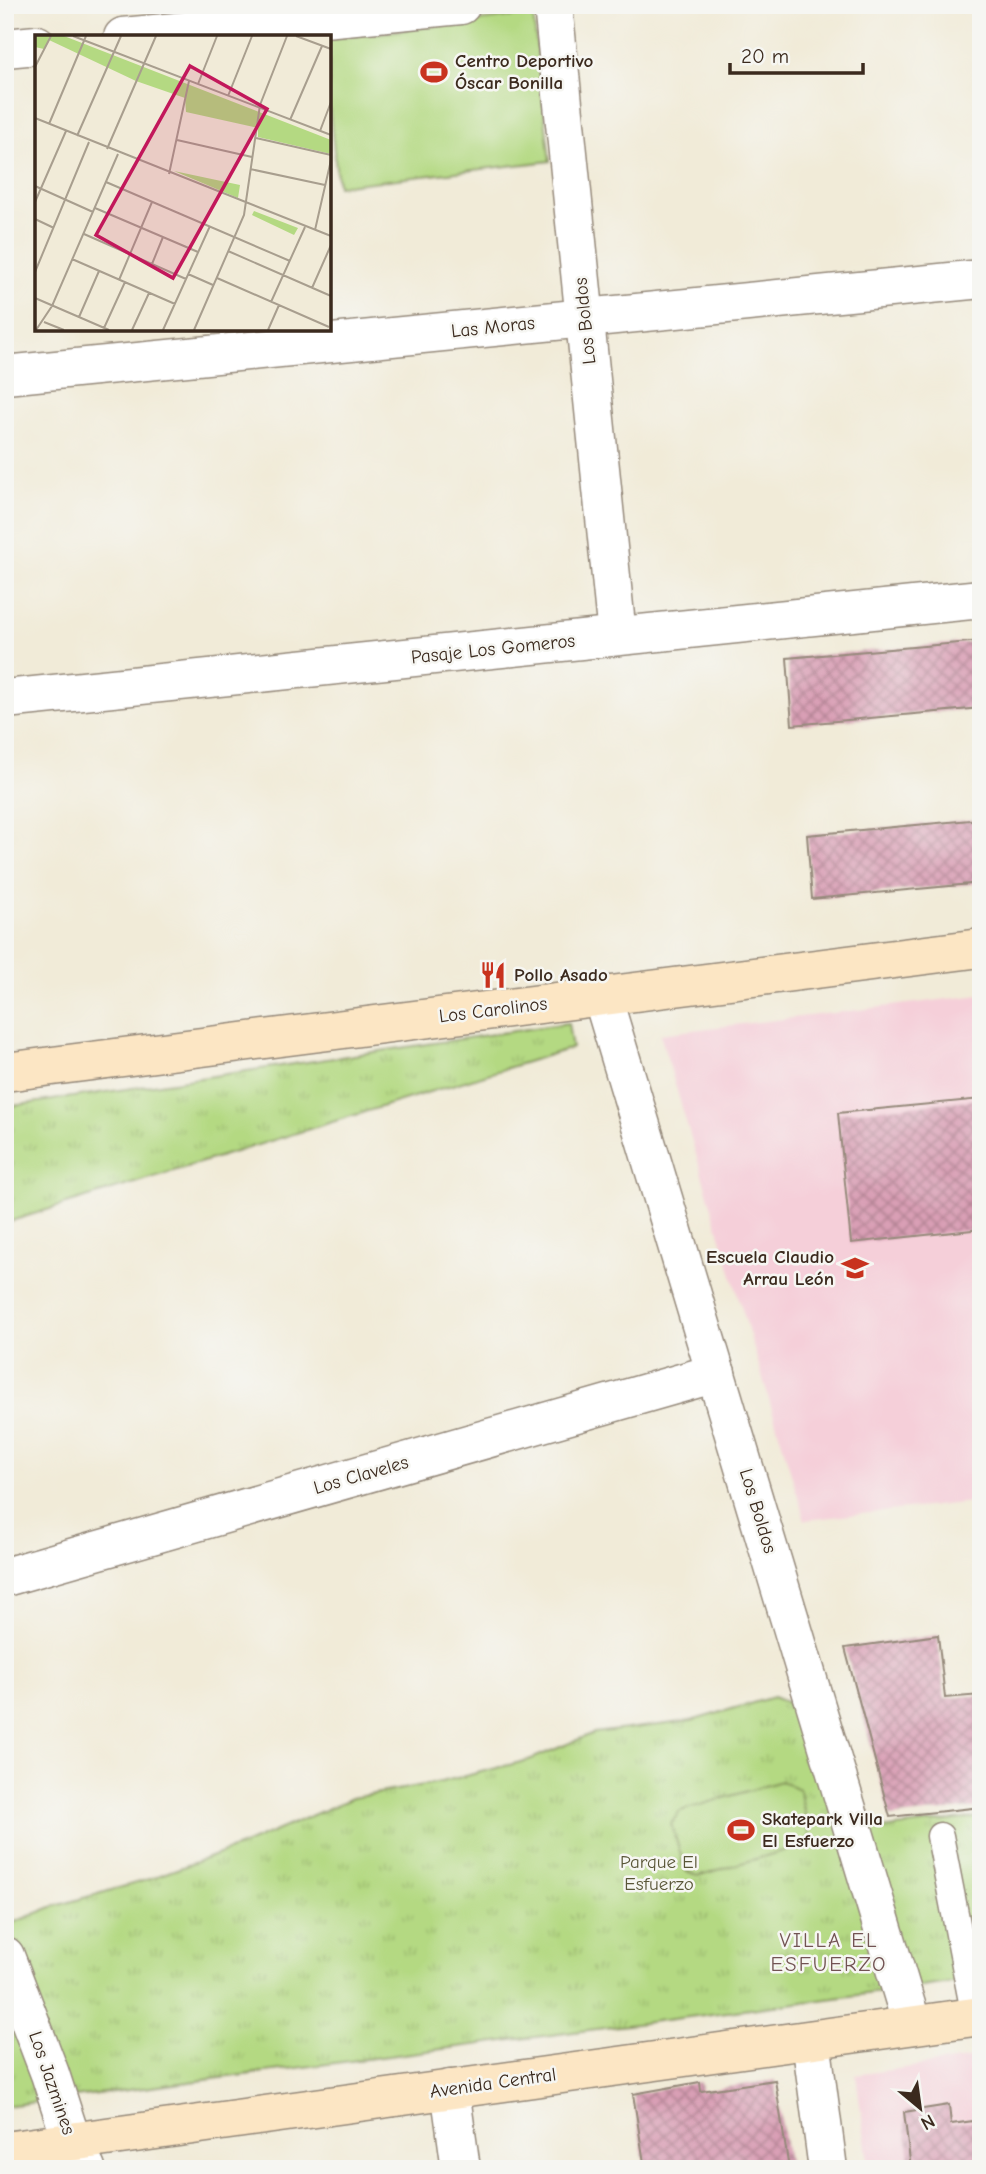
<svg xmlns="http://www.w3.org/2000/svg" width="986" height="2174" font-family="'Comic Neue',sans-serif">
  <style>
    .built { fill: #f5cfd9 }
    .grass { fill: url(#grass-tufts); stroke: #788250; stroke-width: 2 }
    .garden { fill: #b4d982; stroke: #788250; stroke-width: 2 }
    .building { fill: url(#building-cross-hatch) }
    .lines { fill: none; stroke-linecap: round; stroke-linejoin: round }
    .lane-casing { stroke: #968a7b; stroke-width: 29 }
    .street-casing { stroke: #968a7b; stroke-width: 41 }
    .secondary-casing { stroke: #968a7b; stroke-width: 41 }
    .lane { stroke: #fff; stroke-width: 26 }
    .street { stroke: #fff; stroke-width: 38 }
    .secondary { stroke: #fce6c4; stroke-width: 38 }
    .labels { text-anchor: middle; dominant-baseline: central; stroke-width: 5; stroke-linejoin: round; paint-order: stroke }
    .poi-label { font-size: 19px; font-weight: bold; fill: #3b2a1e; stroke: #f6f6f2; text-anchor: start }
    .street-label { font-size: 19px; fill: #3b2a1e; stroke: #f6f6f2 }
    .park-label { font-size: 19px; fill: #595637; stroke: #f6f6f2 }
    .neighbourhood-label { font-size: 21px; letter-spacing: 2px; fill: #725353; stroke: #f6f6f2 }
    .inset-road { fill: none; stroke: #a89e8e; stroke-width: 2 }
    .view { fill: #c2185b; fill-opacity: 0.15; stroke: #c2185b; stroke-width: 3.5 }
    .inset-edge { fill: none; stroke: #3b2a1e; stroke-width: 3.5 }
  </style>
  <defs>
    <pattern id="grass-tufts" width="24" height="20" patternUnits="userSpaceOnUse" patternTransform="scale(1.75)"><rect width="24" height="20" fill="#b4d982"/><path d="M3 7l-1-3M5 7V3M7 7l1-3M15 17l-1-3M17 17v-4M19 17l1-3" fill="none" stroke="#9cba70"/></pattern>
    <pattern id="building-cross-hatch" width="8" height="8" patternUnits="userSpaceOnUse" patternTransform="scale(1.75)"><rect width="8" height="8" fill="#d99fb5"/><path d="M0 0l8 8M0 8l8-8" fill="none" stroke="#b18293"/></pattern>
  </defs>
  <rect width="100%" height="100%" fill="#f6f6f2"/>
  <filter id="ink" filterUnits="userSpaceOnUse"><feTurbulence type="fractalNoise" baseFrequency=".0143" numOctaves="2"/><feDisplacementMap in="SourceGraphic" scale="14" xChannelSelector="R" yChannelSelector="G"/><feConvolveMatrix kernelMatrix="1 2 1 2 8 2 1 2 1" color-interpolation-filters="sRGB"/></filter>
  <filter id="wash" filterUnits="userSpaceOnUse"><feTurbulence type="fractalNoise" baseFrequency=".00686" numOctaves="4" result="noise"/><feDisplacementMap in="SourceGraphic" scale="28" xChannelSelector="R" yChannelSelector="G"/><feGaussianBlur stdDeviation="1.57" result="paint"/><feColorMatrix in="noise" values="0 0 0 0 0 0 0 0 0 0 0 0 0 0 0 0 0 1.4 0 .05"/><feComposite in="paint" operator="in"/></filter>
  <g filter="url(#wash)">
    <rect width="100%" height="100%" fill="#f1ebd8"/>
    <g class="built">
      <polygon points="981,995 981,1501 805,1520 660,1034"/>
      <polygon points="981,2057 981,2169 869,2169 856,2075"/>
    </g>
    <g class="grass">
      <polygon points="568,1023 572,1048 5,1223 5,1107"/>
      <polygon points="773,1697 819,1715 855,1832 981,1817 981,1979 5,2106 5,1926 52,1907 143,1881 241,1846 352,1798 441,1782 529,1760 594,1733 691,1721"/>
    </g>
    <g class="garden">
      <polygon points="533,14 550,161 338,186 329,106 329,39"/>
      <polygon points="781,1781 799,1789 810,1836 803,1845 698,1876 686,1871 671,1824 680,1811"/>
    </g>
    <g id="blocks">
      <g class="building">
        <polygon points="981,641 981,708 792,725 787,658"/>
        <polygon points="981,819 981,883 812,899 807,835"/>
        <polygon points="981,1099 981,1229 851,1243 838,1113"/>
        <polygon points="938,1635 945,1698 981,1695 981,1807 890,1817 845,1648"/>
        <polygon points="775,2080 789,2169 645,2169 633,2094 700,2082 701,2091"/>
        <polygon points="949,2105 951,2124 981,2120 981,2169 911,2169 904,2112"/>
      </g>
    </g>
  </g>
  <g filter="url(#ink)">
    <use href="#blocks" fill-opacity="0" stroke="#968a7b" stroke-width="2"/>
    <g class="lines">
      <defs>
        <polyline id="lane" points="940,1836 975,2017"/>
        <g id="street">
          <polyline points="553,5 617,636"/>
          <polyline points="123,37 461,5"/>
          <polyline points="5,48 37,45"/>
          <polyline points="5,375 981,279"/>
          <polyline points="5,699 981,599"/>
          <polyline points="602,996 912,2025"/>
          <polyline points="5,1577 716,1373"/>
          <polyline points="5,1956 50,2074 72,2142 86,2169"/>
          <polyline points="811,2040 828,2169"/>
          <polyline points="450,2089 461,2169"/>
        </g>
        <g id="secondary">
          <polyline points="5,1072 981,948"/>
          <polyline points="5,2151 981,2016"/>
        </g>
      </defs>
      <use href="#lane" class="lane-casing"/>
      <use href="#street" class="street-casing"/>
      <use href="#secondary" class="secondary-casing"/>
      <use href="#lane" class="lane"/>
      <use href="#street" class="street"/>
      <use href="#secondary" class="secondary"/>
    </g>
  </g>
  <defs>
    <symbol id="stadium-bare" viewBox="-9 -9 18 18"><path d="M0-5a6.5 5 0 1 0 0 10a6.5 5 0 1 0 0-10ZM-3.5-1.8h7v3.6h-7Z" fill="#c8321e" stroke="#f6f6f2" stroke-width="2.5" paint-order="stroke"/></symbol>
    <symbol id="restaurant-bare" viewBox="-9 -9 18 18"><path d="M-5-6h1v4h1v-4h1v4h1v-4h1v5L-1.5 .5V6h-2V.5L-5-1ZM5-6V6H3V1.5H1.5Q1.5-4 5-6Z" fill="#c8321e" stroke="#f6f6f2" stroke-width="2.5" paint-order="stroke"/></symbol>
    <symbol id="school-bare" viewBox="-9 -9 18 18"><path d="M0-5L7-2L0 1L-7-2ZM-4 1L0 2.5L4 1V4Q0 6-4 4Z" fill="#c8321e" stroke="#f6f6f2" stroke-width="2.5" paint-order="stroke"/></symbol>
  </defs>
  <g fill-rule="evenodd">
    <use href="#stadium-bare" x="415" y="53" width="38" height="38"/>
    <use href="#restaurant-bare" x="474" y="956" width="38" height="38"/>
    <use href="#school-bare" x="836" y="1249" width="38" height="38"/>
    <use href="#stadium-bare" x="722" y="1811" width="38" height="38"/>
  </g>
  <g class="labels">
    <g class="poi-label">
      <text x="455" y="61">Centro Deportivo<tspan x="455" dy="22">Óscar Bonilla</tspan></text>
      <text x="514" y="975">Pollo Asado</text>
      <text x="834" y="1257" text-anchor="end">Escuela Claudio<tspan x="834" dy="22">Arrau León</tspan></text>
      <text x="762" y="1819">Skatepark Villa<tspan x="762" dy="22">El Esfuerzo</tspan></text>
    </g>
    <g class="street-label">
      <text transform="translate(585 321) rotate(-96)">Los Boldos</text>
      <text transform="translate(493 327) rotate(-6)">Las Moras</text>
      <text transform="translate(493 649) rotate(-6)">Pasaje Los Gomeros</text>
      <text transform="translate(493 1010) rotate(-7)">Los Carolinos</text>
      <text transform="translate(361 1475) rotate(-16)">Los Claveles</text>
      <text transform="translate(758 1511) rotate(73)">Los Boldos</text>
      <text transform="translate(52 2083) rotate(71)">Los Jazmines</text>
      <text transform="translate(493 2083) rotate(-8)">Avenida Central</text>
    </g>
    <g class="park-label">
      <text x="659" y="1862">Parque El<tspan x="659" dy="22">Esfuerzo</tspan></text>
    </g>
    <g class="neighbourhood-label">
      <text x="829" y="1940">VILLA EL<tspan x="829" dy="24">ESFUERZO</tspan></text>
    </g>
  </g>
  <g transform="translate(35 35)">
    <rect width="296" height="296" fill="#f1ebd8"/>
    <path d="M0,1H29L296,105V119L223,102V93L151,77L150,63L101,46L14,5L9,14L0,12ZM139,136L205,150L203,163ZM219,176L263,193L259,200L217,180Z" fill="#b4d982"/>
    <path class="inset-road" d="M38,1L296,100M261,1L296,14M0,32L16,1M163,49L182,1M193,61L217,1M0,83L296,201M255,85L287,11M14,89L51,1M285,96L296,67M42,101L86,1M221,103L296,120M142,105L217,122M72,114L121,1M215,134L290,150M134,139L154,46M71,147L255,226M0,151L58,177M0,167L31,96M60,173L163,217M0,184L19,193M280,195L296,125M49,199L151,244M193,216L296,261M37,224L140,269M117,229L128,202M0,237L54,107M153,239L178,250M182,243L294,292M84,245L117,167M277,253L296,210M0,263L74,295M236,267L270,192M44,282L64,236M9,287L29,295M69,293L90,247M1,295L17,271L83,119M97,295L114,258M128,295L175,191M159,295L209,180L225,70L252,1M233,295L244,270"/>
    <path class="view" d="M155,31L232,74L138,243L61,200Z"/>
    <rect width="296" height="296" class="inset-edge"/>
  </g>
  <rect width="986" height="2174" fill="none" stroke="#f6f6f2" stroke-width="28"/>
  <g transform="translate(920 2108) rotate(151)" stroke="#f6f6f2" stroke-width="5" paint-order="stroke">
  <path d="M0-5L12 26L0 18L-12 26Z" fill="#3b2a1e"/>
  <text y="-10" font-size="19" font-weight="bold" text-anchor="middle" fill="#3b2a1e">N</text>
  </g>
  <path d="M730 63v10h133v-10" fill="none" stroke="#3b2a1e" stroke-width="3.5"/>
  <text x="741" y="63" font-size="21" fill="#3b2a1e" stroke="#f6f6f2" stroke-width="5" paint-order="stroke">20 m</text>
</svg>
